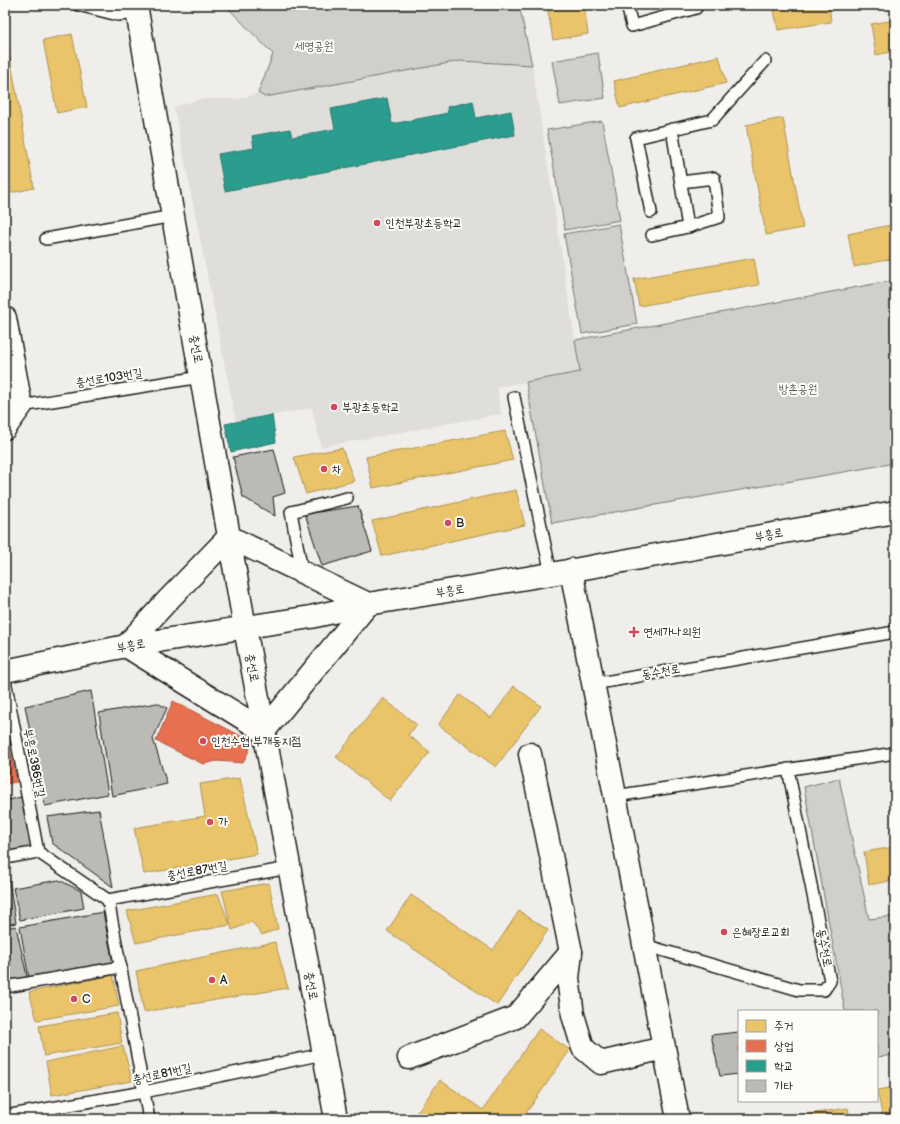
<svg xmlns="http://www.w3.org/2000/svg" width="900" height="1124" font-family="'Balsamiq Sans','Poor Story',sans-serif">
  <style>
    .built { fill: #e0deda }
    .green { fill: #d0cfcc; stroke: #767674 }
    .homes { fill: #e9c46a; stroke: #ac9253 }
    .shops { fill: #e76f51; stroke: #aa5641 }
    .schools { fill: #2a9d8f; stroke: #26766c }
    .building { fill: #bbbab6; stroke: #1c1c1c }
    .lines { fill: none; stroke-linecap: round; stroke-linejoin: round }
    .lane-casing { stroke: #1c1c1c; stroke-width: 14 }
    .street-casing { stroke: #1c1c1c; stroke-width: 25 }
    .secondary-casing { stroke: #1c1c1c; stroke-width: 25 }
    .lane { stroke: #fdfcf7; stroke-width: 11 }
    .street { stroke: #fdfcf7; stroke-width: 22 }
    .secondary { stroke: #fdfcf7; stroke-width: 22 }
    .poi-dot { fill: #d1495b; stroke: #fdfcf7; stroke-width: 1.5 }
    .labels { text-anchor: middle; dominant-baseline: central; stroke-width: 4; stroke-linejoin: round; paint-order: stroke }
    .park-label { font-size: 12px; fill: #5b5b5a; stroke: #fdfcf7 }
    .poi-label { font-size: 12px; fill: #1c1c1c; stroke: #fdfcf7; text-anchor: start }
    .street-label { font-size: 12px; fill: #1c1c1c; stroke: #fdfcf7 }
  </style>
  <rect width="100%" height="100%" fill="#f0eeea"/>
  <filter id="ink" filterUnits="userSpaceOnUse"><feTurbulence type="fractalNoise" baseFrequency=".025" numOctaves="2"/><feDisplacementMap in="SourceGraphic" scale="8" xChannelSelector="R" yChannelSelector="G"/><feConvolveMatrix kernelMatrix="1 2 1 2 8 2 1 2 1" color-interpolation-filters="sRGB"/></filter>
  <g filter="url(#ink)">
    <polygon class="built" points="460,61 532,65 580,372 497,387 501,414 321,447 312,408 236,422 174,107 201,99 238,99 258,93 265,97"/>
    <g class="green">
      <polygon points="225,5 519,5 532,65 460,61 265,97 258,93 273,54"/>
      <polygon points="598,53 605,98 560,105 552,61"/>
      <polygon points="602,121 620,220 565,230 547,130"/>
      <polygon points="619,224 637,324 582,334 564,234"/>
      <polygon points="895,280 895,463 552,523 526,382 580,372 575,340"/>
      <polygon points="839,778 869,919 895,916 895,1055 877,1057 877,1011 845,1011 804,787"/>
    </g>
    <g class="homes">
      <polygon points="547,5 584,5 588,34 553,40"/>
      <polygon points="773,5 829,5 831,22 778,30"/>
      <polygon points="895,20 895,51 876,55 871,24"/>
      <polygon points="5,30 34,188 5,194"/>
      <polygon points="72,34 87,107 57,113 43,40"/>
      <polygon points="719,56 726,83 620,108 614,81"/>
      <polygon points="783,118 803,228 766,235 746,125"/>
      <polygon points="895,224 895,258 854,267 848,234"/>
      <polygon points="754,258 759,285 639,306 634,279"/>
      <polygon points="5,379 11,409 5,410"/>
      <polygon points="505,431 513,460 373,488 366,457"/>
      <polygon points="342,448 354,481 306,494 294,457"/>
      <polygon points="516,490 525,525 382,556 372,521"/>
      <polygon points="514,686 541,706 496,767 438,725 460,695 491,718"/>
      <polygon points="383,698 417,725 408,735 430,752 390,801 336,757"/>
      <polygon points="240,778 257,854 144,874 134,828 205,816 200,784"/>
      <polygon points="895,847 895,880 869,885 864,852"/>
      <polygon points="269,883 278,929 262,935 252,922 232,930 222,891"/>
      <polygon points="218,894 230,925 136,943 127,911"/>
      <polygon points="411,895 493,950 519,911 548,930 497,1005 387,931"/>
      <polygon points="275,942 288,988 144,1012 136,971"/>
      <polygon points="113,975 119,1006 37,1020 29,992"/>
      <polygon points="117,1013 122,1043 44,1056 39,1026"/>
      <polygon points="539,1029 570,1050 522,1119 421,1119 415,1115 440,1080 483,1110"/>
      <polygon points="123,1046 132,1081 52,1095 46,1062"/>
      <polygon points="895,1087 895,1119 883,1119 877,1090"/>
      <polygon points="848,1108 850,1119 777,1119"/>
    </g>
    <g class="shops">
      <polygon points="173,701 253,742 243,763 217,761 203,764 156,741"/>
      <polygon points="5,727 17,782 5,784"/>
    </g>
    <g class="schools">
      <polygon points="387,98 392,124 448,113 447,107 473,101 476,118 511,111 515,135 225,191 218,154 254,148 252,136 290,129 292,137 335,129 331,109"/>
      <polygon points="272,415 276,442 231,452 225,424"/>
    </g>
    <g class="building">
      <polygon points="274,449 285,493 273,497 275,516 243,497 233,457"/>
      <polygon points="358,506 372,551 322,566 305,514"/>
      <polygon points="91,691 108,794 45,806 25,706"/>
      <polygon points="157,703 167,708 153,739 167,784 112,796 99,713"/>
      <polygon points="21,797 34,849 5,854 5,801"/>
      <polygon points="99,810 113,887 52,843 47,817"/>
      <polygon points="5,869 7,869 16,923 5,925"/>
      <polygon points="59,880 81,891 84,908 20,920 13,888"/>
      <polygon points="103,912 113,963 29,979 20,927"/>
      <polygon points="16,926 28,981 5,985 5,928"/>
      <polygon points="739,1032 739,1074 720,1076 711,1035"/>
    </g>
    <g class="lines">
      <defs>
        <g id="lane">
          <polyline points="78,5 118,15 138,13"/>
          <polyline points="627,5 632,26 696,8 695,5"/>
          <polyline points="672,129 688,227 719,217 714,178 681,182"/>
          <polyline points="651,212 636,138 712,120 765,61"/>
          <polyline points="652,235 688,227"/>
          <polyline points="46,239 173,216"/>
          <polyline points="514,397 551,574"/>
          <polyline points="21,406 201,377"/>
          <polyline points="302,571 291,512 347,498"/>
          <polyline points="5,680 38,852 108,900 149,1119"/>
          <polyline points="593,684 895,632"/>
          <polyline points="615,796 895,753"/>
          <polyline points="5,858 38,852"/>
          <polyline points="108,900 289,868"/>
          <polyline points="644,945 799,990 824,990 830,981 788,769"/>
          <polyline points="5,987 121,967"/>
          <polyline points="5,1116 144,1092 323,1054"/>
        </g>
        <g id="street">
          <polyline points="5,318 21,406 5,428"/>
          <polyline points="530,754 571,952 568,978 573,1015 583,1048 601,1063 664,1048"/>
          <polyline points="409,1058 516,1017 571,952"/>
        </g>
        <g id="secondary">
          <polyline points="136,5 245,628 336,1119"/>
          <polygon points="229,537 368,604 264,731 126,646 168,600"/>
          <polyline points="571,570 678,1119"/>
          <polyline points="5,671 126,646 311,617 368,604 551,574 895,512"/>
        </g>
      </defs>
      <use href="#lane" class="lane-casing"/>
      <use href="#street" class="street-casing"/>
      <use href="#secondary" class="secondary-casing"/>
      <use href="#lane" class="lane"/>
      <use href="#street" class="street"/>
      <use href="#secondary" class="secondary"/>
    </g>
  </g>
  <g class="poi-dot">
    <circle cx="377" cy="223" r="4"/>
    <circle cx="334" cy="407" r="4"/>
    <circle cx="324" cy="469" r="4"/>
    <circle cx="448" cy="523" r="4"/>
    <path d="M632 626h4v4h4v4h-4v4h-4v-4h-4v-4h4z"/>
    <circle cx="203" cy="741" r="4"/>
    <circle cx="210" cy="822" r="4"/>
    <circle cx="724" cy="932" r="4"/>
    <circle cx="212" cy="980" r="4"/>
    <circle cx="74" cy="999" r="4"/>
  </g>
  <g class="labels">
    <g class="park-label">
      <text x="314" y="46">세영공원</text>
      <text x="798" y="389">방촌공원</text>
    </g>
    <g class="poi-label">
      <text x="385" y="223">인천부광초등학교</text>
      <text x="342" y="407">부광초등학교</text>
      <text x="332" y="469">차</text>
      <text x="456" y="523">B</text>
      <text x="643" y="632">연세가나의원</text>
      <text x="211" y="741">인천수협 부개동지점</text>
      <text x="218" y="822">가</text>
      <text x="732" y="932">은혜장로교회</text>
      <text x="220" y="980">A</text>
      <text x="82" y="999">C</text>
    </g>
    <g class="street-label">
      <text transform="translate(196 349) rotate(80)">충선로</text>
      <text transform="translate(109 378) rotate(-9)">충선로103번길</text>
      <text transform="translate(769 535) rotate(-10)">부흥로</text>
      <text transform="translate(450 591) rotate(-9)">부흥로</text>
      <text transform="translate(131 646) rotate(-10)">부흥로</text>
      <text transform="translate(252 668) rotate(80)">충선로</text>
      <text transform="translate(661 672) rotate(-10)">동수천로</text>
      <text transform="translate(34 763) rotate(79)">부흥로386번길</text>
      <text transform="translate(197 871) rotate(-10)">충선로87번길</text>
      <text transform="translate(824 948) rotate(79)">동수천로</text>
      <text transform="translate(311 986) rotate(80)">충선로</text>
      <text transform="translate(162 1074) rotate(-12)">충선로81번길</text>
    </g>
  </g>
  <rect width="900" height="1124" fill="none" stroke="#fdfcf7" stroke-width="20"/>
  <rect x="10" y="10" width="880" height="1104" fill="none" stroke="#1c1c1c" stroke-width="1.5" filter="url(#ink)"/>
  <rect x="738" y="1010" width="140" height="92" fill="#fdfcf7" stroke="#a3a29f"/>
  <rect x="746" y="1020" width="20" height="12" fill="#e9c46a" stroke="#a3a29f"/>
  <text x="774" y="1030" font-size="12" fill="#1c1c1c">주거</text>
  <rect x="746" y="1040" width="20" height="12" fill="#e76f51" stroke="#a3a29f"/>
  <text x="774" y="1050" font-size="12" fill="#1c1c1c">상업</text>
  <rect x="746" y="1060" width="20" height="12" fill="#2a9d8f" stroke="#a3a29f"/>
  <text x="774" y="1070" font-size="12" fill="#1c1c1c">학교</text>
  <rect x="746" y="1080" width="20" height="12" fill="#bbbab6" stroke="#a3a29f"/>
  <text x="774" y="1090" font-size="12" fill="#1c1c1c">기타</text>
</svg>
